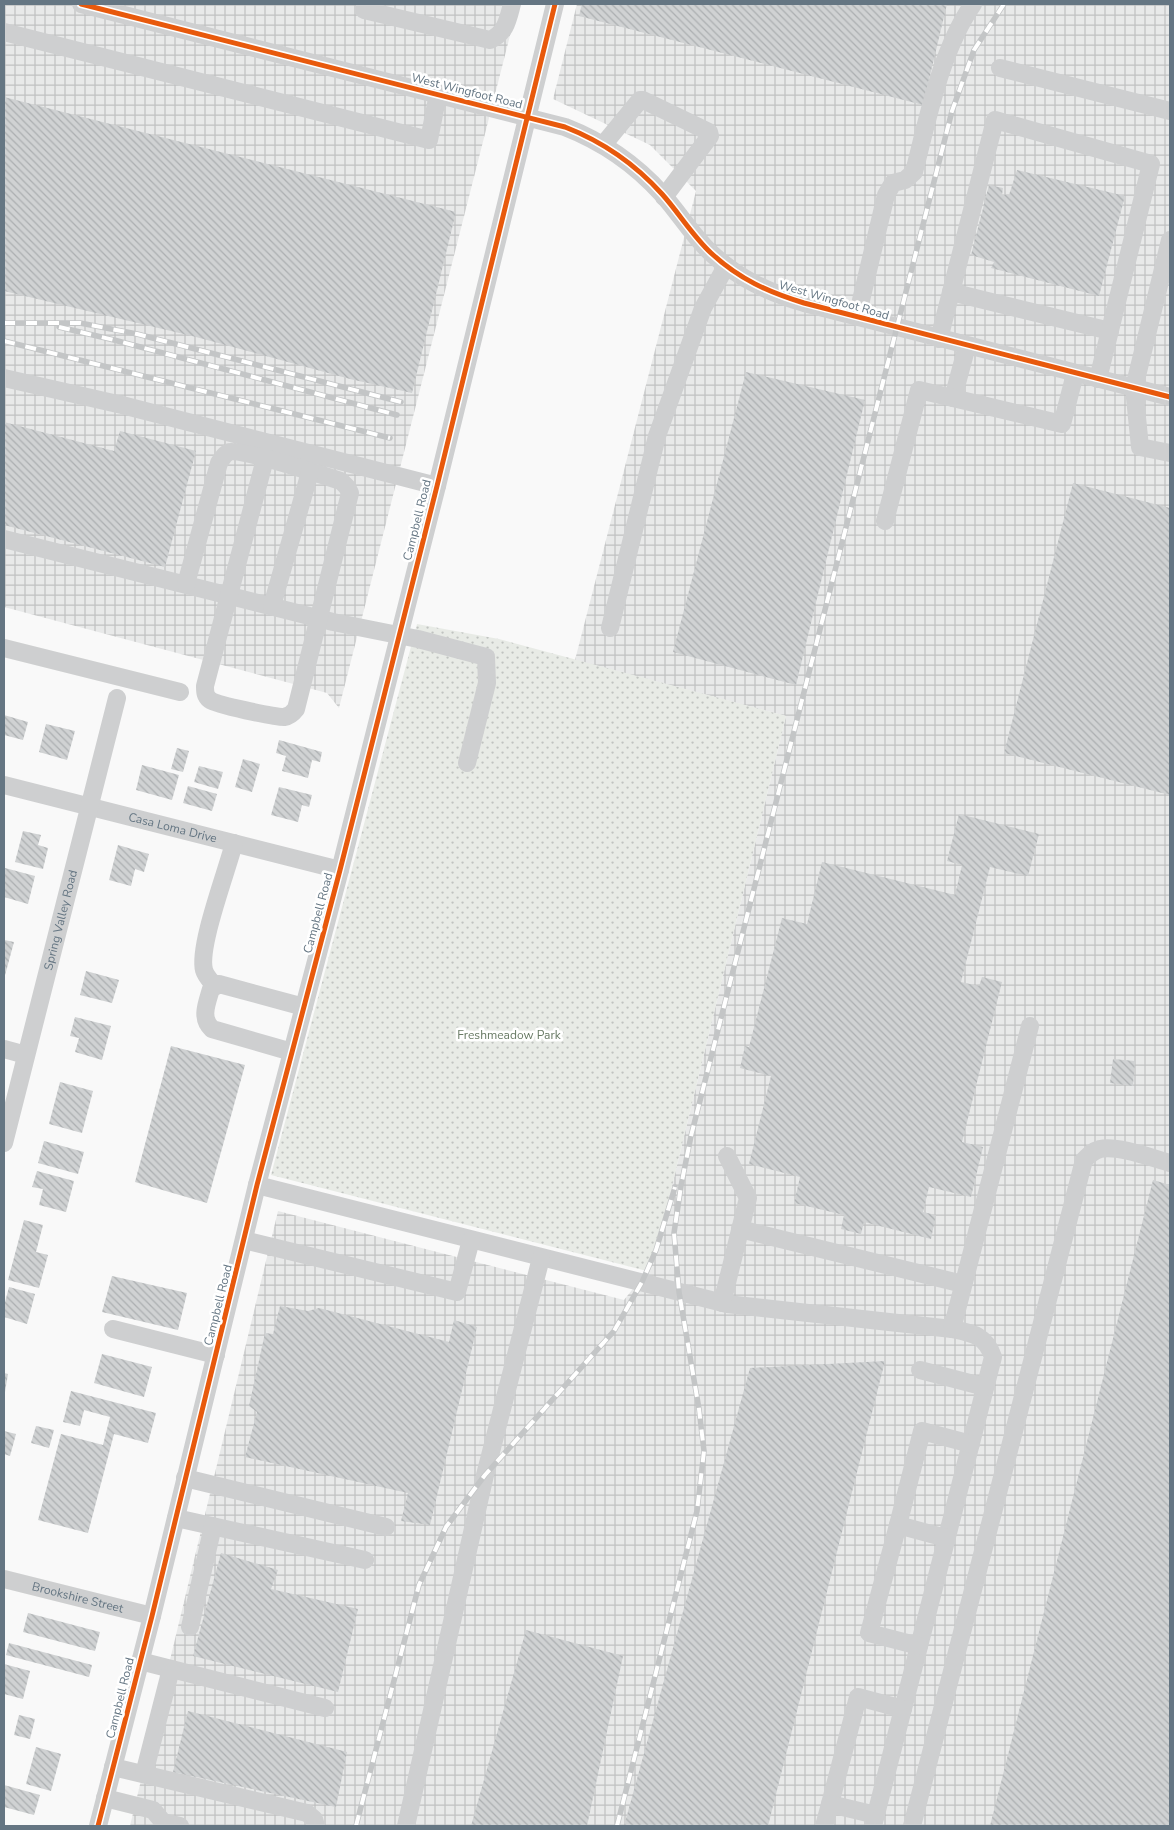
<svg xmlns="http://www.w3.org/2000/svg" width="1174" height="1830" font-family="'Nunito Sans',sans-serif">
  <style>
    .industrial { fill: url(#industrial-grid) }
    .park { fill: url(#park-dots) }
    .building { fill: url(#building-back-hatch) }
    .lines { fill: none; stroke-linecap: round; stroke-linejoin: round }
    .minor { stroke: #cecfd0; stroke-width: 18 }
    .rail-casing { stroke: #c3c5c6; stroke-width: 5.5 }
    .rail { stroke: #fff; stroke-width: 4; stroke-dasharray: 11; stroke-linecap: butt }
    .cycleway-casing { stroke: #fff; stroke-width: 8 }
    .cycleway { stroke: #e8590c; stroke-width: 5 }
    .labels { text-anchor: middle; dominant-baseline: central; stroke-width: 5; stroke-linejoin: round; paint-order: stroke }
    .street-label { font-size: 12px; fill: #657683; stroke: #fff }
    .park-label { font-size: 12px; fill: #687a64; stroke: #fff }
  </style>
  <defs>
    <pattern id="industrial-grid" width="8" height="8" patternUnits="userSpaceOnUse" patternTransform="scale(1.25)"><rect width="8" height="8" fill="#e8e9e9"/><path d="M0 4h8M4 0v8" fill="none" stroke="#c0c1c2"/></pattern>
    <pattern id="park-dots" width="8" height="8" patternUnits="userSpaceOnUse" patternTransform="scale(1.25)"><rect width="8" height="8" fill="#e8ebe6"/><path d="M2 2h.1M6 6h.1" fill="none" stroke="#c0c3c0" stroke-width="1.8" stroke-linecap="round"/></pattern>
    <pattern id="building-back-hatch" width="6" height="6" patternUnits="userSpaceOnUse" patternTransform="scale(1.25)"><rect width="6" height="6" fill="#d0d2d3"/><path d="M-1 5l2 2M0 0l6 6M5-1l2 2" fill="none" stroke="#acafb1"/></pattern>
  </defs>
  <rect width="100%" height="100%" fill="#f9f9f9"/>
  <g class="industrial">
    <polygon points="4,4 518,4 339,708 327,693 4,607"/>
    <polygon points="577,4 1170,4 1170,1826 130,1826 278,1211 624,1300 647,1271 662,1227 786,716 575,660 696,191 650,145 553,99"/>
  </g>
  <polygon class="park" points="417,624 499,639 786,716 662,1227 647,1271 271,1175"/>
  <g class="building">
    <polygon points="582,4 947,4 923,105 579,16"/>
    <polygon points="4,97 456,212 412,393 350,379 196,337 4,291"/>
    <polygon points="1017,170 1125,196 1099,296 991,268 994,262 971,255 989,185 1003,188 1002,195 1009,195"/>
    <polygon points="746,372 865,400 796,685 673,652"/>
    <polygon points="4,422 114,451 120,431 196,451 165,567 4,525"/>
    <polygon points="1073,483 1170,508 1170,795 1004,753"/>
    <polygon points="4,715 28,722 23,740 4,735"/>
    <polygon points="46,724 75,731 67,760 39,752"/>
    <polygon points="279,740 322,752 320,762 312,760 308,778 282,771 286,756 276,753"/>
    <polygon points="177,748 189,751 183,772 171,769"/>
    <polygon points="243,759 260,764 252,792 235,787"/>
    <polygon points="142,765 179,775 172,800 136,790"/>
    <polygon points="199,766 223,772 218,789 194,782"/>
    <polygon points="188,786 217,794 212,811 183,803"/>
    <polygon points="279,787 312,795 309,807 302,805 298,822 271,815"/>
    <polygon points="959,814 1039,834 1028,876 990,867 961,982 979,986 982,977 1002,982 962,1142 983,1147 971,1197 929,1187 923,1212 936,1215 931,1239 864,1222 861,1234 841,1229 844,1215 794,1203 800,1177 749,1164 771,1076 740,1068 745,1046 749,1047 782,918 807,924 822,862 955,895 962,865 947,861"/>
    <polygon points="23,831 41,835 38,845 48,848 43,869 15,862"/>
    <polygon points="118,845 149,854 144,872 135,869 131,886 109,880"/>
    <polygon points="5,868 35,876 28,904 4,897"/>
    <polygon points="4,940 14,942 4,979"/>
    <polygon points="86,971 119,980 112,1003 80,995"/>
    <polygon points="75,1017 111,1026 102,1060 75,1052 79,1038 70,1036"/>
    <polygon points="171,1046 245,1065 207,1203 135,1182"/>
    <polygon points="1113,1059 1135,1061 1133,1086 1110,1083"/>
    <polygon points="60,1082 93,1091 82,1133 49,1124"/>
    <polygon points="44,1141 84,1152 78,1174 38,1163"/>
    <polygon points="37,1171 74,1181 66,1212 39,1205 43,1189 32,1187"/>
    <polygon points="1153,1180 1170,1185 1170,1826 990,1826"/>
    <polygon points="24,1220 43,1225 36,1252 48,1255 39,1288 8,1280"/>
    <polygon points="112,1276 187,1293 178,1330 102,1312"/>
    <polygon points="9,1287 35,1294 27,1324 4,1317 4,1306"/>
    <polygon points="280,1306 308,1311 319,1308 449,1342 454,1320 477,1327 430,1525 401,1521 408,1493 245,1457 257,1412 249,1406 265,1333 273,1334"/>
    <polygon points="102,1354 152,1367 144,1397 94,1383"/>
    <polygon points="885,1361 768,1826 624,1826 750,1368"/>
    <polygon points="4,1373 8,1374 5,1392 4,1392"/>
    <polygon points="71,1391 156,1413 148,1443 114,1434 88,1533 38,1520 61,1434 103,1445 110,1417 84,1410 80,1426 63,1422"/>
    <polygon points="36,1426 54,1430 49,1448 31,1443"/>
    <polygon points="4,1431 16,1434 10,1456 4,1454"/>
    <polygon points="221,1553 278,1570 271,1589 358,1609 338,1692 193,1656"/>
    <polygon points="28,1613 100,1632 95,1651 23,1632"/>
    <polygon points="526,1630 623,1656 587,1826 471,1826"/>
    <polygon points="9,1643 92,1665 89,1677 6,1655"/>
    <polygon points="4,1664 30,1671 23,1699 4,1694"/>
    <polygon points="188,1711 347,1752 336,1807 173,1772"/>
    <polygon points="19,1715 35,1719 30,1739 14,1735"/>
    <polygon points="36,1747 61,1754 51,1791 26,1784"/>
    <polygon points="4,1785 40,1795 34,1815 4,1807"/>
  </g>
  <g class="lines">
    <g class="minor">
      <path d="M81,4L565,127C601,141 635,164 662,194C679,213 692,235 711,253C739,279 768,292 804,303L1170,397"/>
      <path d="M364,10L490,40C506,33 508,19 512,4"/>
      <polyline points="4,32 429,140 438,94"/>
      <polyline points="1000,68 1170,111"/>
      <polyline points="603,145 640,100 643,100 709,132 710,136 664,197"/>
      <polyline points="1170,240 1134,388 1140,447 1170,453"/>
      <polyline points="951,292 1110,331"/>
      <path d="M857,317L886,195L893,183L905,180L914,172C928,118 941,50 973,4"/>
      <polyline points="939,339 995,120 1151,164 1098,379"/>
      <polyline points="967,346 953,398 1062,424 1075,374"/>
      <polyline points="4,378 122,405 437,486"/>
      <polyline points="885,521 919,390 953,398"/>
      <polyline points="4,539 333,622 418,639 486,657 487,683 467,763"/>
      <path d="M186,584L219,463C222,459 224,454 229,452C239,448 325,476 341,481L347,487L350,493L296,709C293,713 290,716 284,717C274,717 217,705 210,700C205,696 205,692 205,686L265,459"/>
      <polyline points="272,606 310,472"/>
      <polyline points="610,628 657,436 703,308 726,266"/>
      <polyline points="4,648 180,692"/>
      <path id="s1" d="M4,785L340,870"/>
      <path d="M215,986C211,981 206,977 204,970C198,946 227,871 234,843"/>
      <polyline points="4,1049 26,1055"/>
      <path d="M292,1052L212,1029C200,1018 207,1003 211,989L219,984L304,1007"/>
      <path id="s2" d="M4,1143L117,698"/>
      <path d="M257,1185L727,1304L952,1329C972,1333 986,1335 993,1357L873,1826"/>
      <polyline points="740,1229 963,1284"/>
      <polyline points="244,1240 457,1292 471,1240"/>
      <polyline points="722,1303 748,1198 727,1156"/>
      <polyline points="113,1329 216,1355"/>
      <polyline points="952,1329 1030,1026"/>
      <polyline points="920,1370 985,1387"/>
      <polyline points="185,1478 386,1527"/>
      <polyline points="176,1518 365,1560"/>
      <polyline points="898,1525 922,1431 971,1444"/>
      <path id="s3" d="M4,1579L152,1616"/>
      <polyline points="190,1627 213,1526"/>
      <polyline points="919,1646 869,1633 898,1525 946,1538"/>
      <polyline points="140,1661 325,1708"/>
      <polyline points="113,1767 307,1813 314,1819 316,1826"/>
      <polyline points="144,1774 171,1669"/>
      <polyline points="105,1798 153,1810 163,1822 180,1826"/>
      <polyline points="830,1804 858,1697 903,1709"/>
      <polyline points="98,1826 152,1616 257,1185 340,870 437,486 555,4"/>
      <polyline points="406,1826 485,1475 541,1258"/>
      <polyline points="824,1826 830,1804 876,1815"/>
      <path d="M912,1826L1084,1160C1089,1155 1093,1151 1100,1149C1118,1145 1152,1158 1170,1163"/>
    </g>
    <defs>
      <g id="rail">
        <polyline points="4,323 80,323 137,334 401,402"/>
        <polyline points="59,327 114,340 397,415"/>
        <polyline points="4,341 390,438"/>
        <polyline points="356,1826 419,1585 446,1527 485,1475 614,1331 642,1282 656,1250 675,1187"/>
        <polyline points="617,1826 697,1511 704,1451 699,1409 679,1292 674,1233 681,1186 691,1136 952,111 974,50 1004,4"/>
      </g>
    </defs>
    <use href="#rail" class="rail-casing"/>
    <use href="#rail" class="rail"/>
    <defs>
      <g id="cycleway">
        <path d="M81,4L565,127C601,141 635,164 662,194C679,213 692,235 711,253C739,279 768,292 804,303L1170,397"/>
        <polyline points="98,1826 152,1616 257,1185 340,870 437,486 555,4"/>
      </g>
    </defs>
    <use href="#cycleway" class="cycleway-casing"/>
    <use href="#cycleway" class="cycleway"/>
  </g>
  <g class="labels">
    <g class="street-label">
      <text transform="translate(467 91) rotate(14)">West Wingfoot Road</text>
      <text transform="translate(834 300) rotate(16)">West Wingfoot Road</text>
      <text transform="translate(417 520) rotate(-76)">Campbell Road</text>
      <text stroke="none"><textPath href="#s1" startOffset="174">Casa Loma Drive</textPath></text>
      <text transform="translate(318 913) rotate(-75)">Campbell Road</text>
      <text stroke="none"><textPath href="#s2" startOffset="230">Spring Valley Road</textPath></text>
      <text transform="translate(218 1305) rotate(-76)">Campbell Road</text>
      <text stroke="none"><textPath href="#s3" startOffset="76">Brookshire Street</textPath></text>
      <text transform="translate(120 1698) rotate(-76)">Campbell Road</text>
    </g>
    <g class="park-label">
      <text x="509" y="1035">Freshmeadow Park</text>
    </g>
  </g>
  <rect width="1174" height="1830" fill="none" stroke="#657683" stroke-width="10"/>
</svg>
